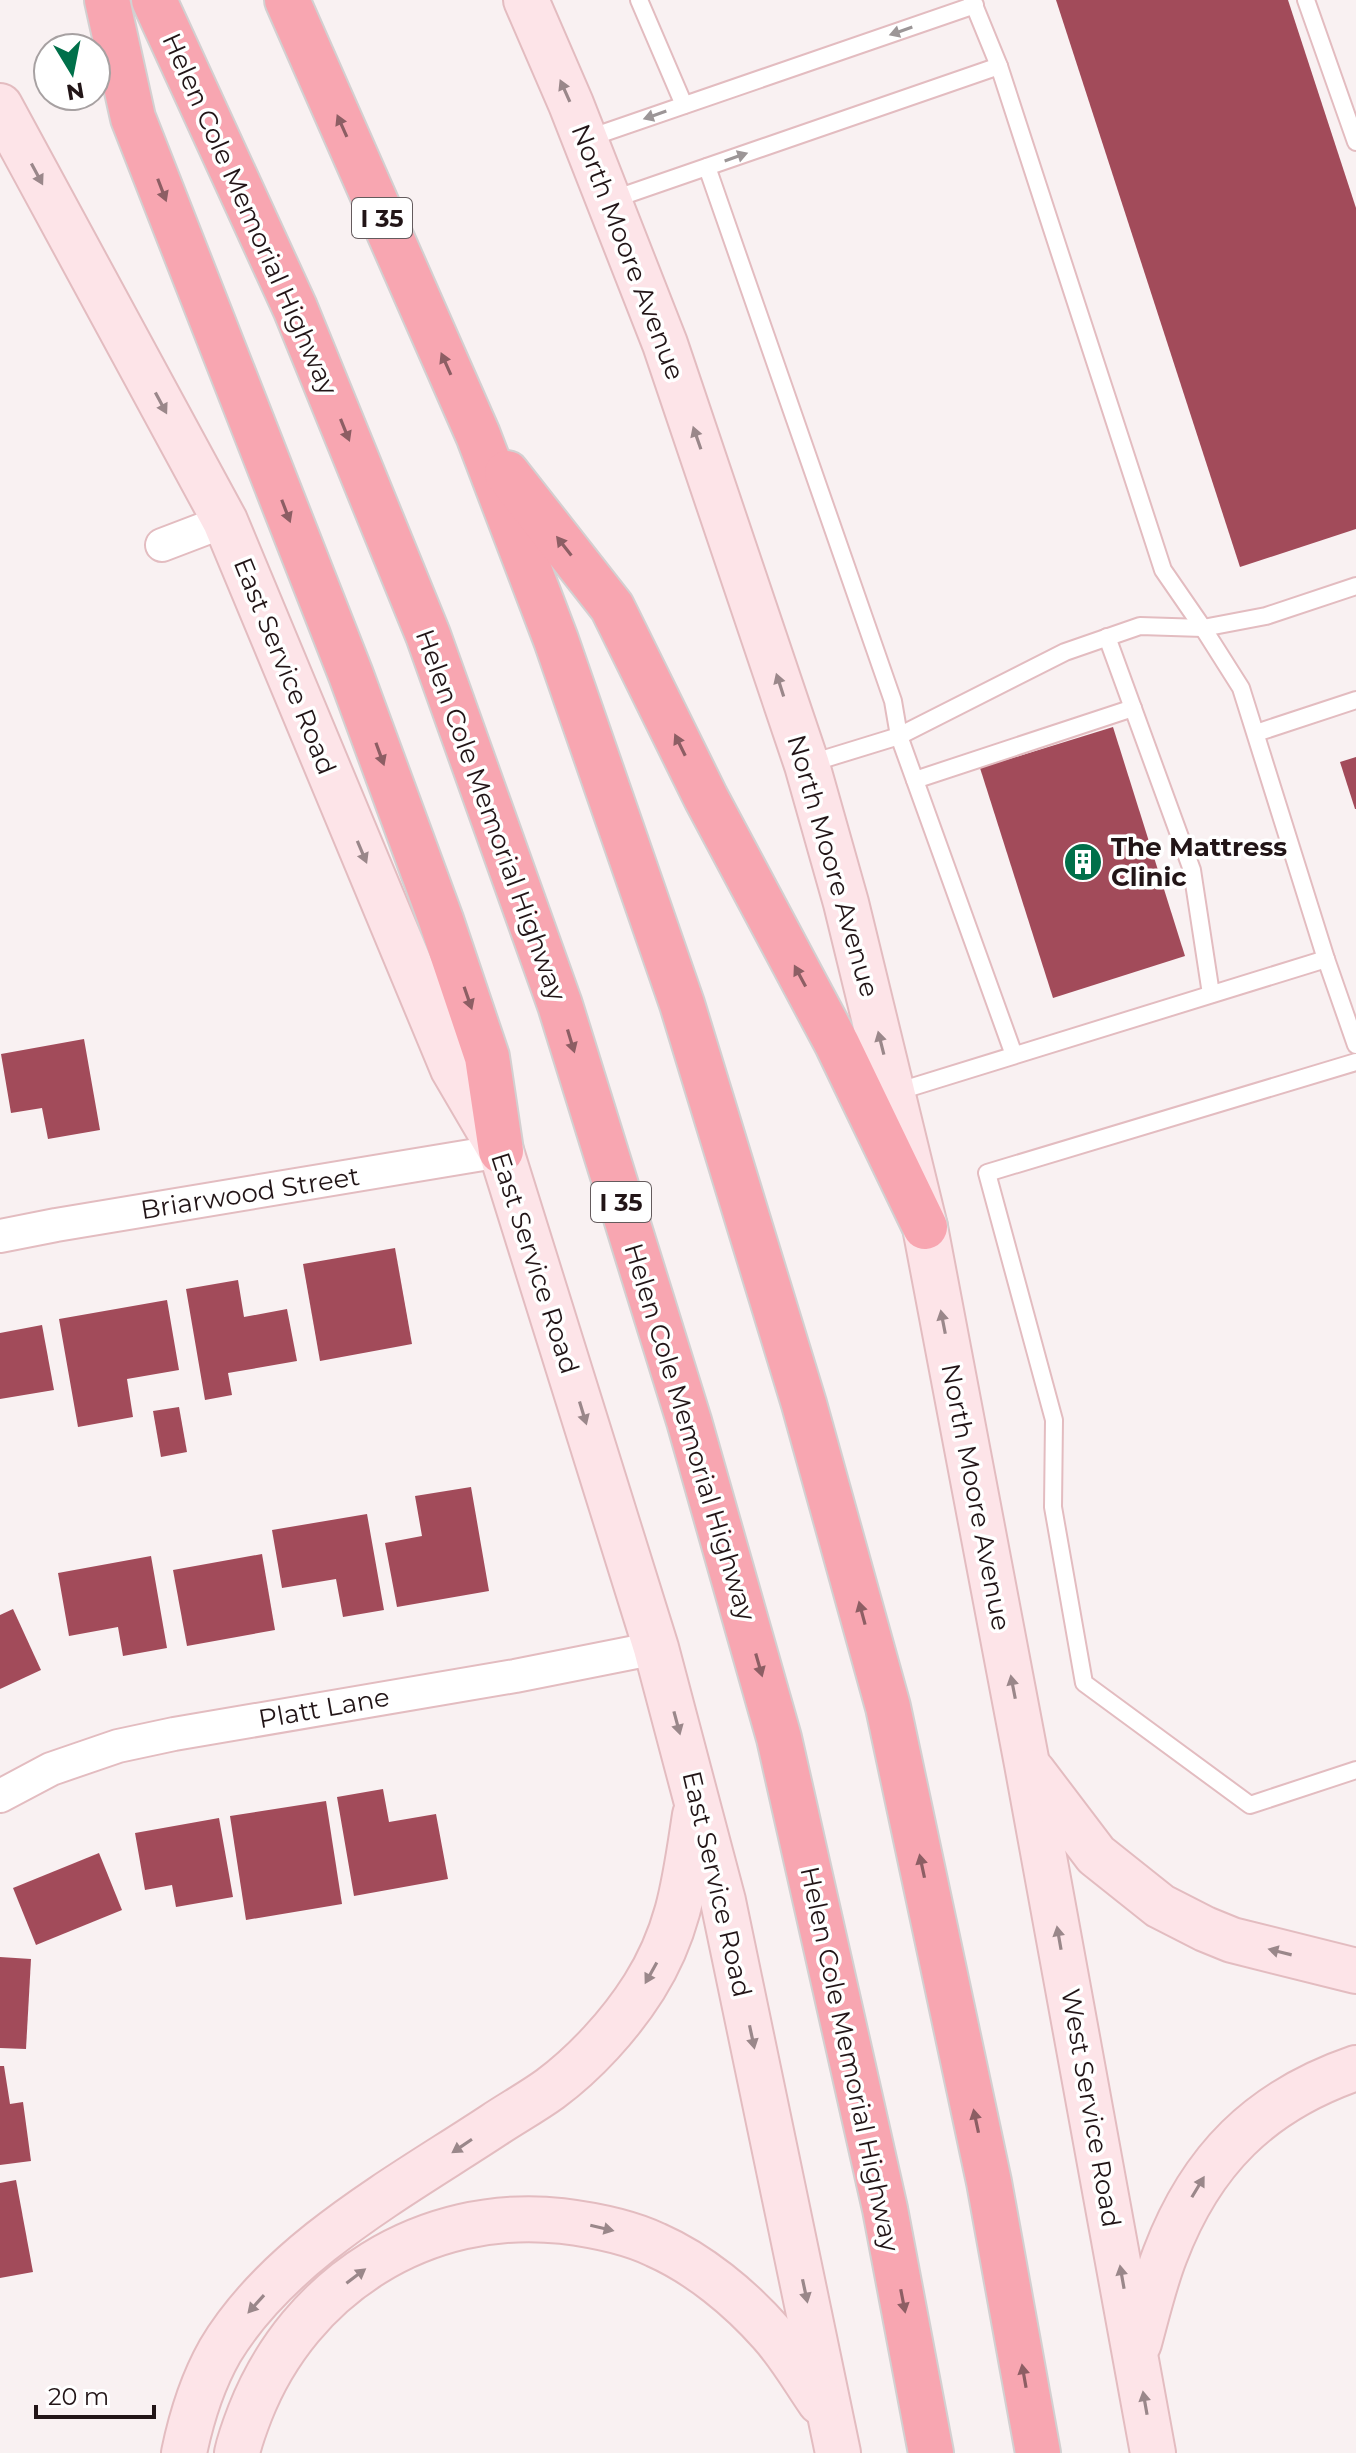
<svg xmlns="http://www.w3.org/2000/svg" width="1356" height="2453" font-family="Montserrat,sans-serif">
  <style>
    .building { fill: #a24b5a }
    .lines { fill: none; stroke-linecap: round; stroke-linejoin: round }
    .lane-casing { stroke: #e3bcc0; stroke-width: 20 }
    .street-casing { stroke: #e3bcc0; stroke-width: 36 }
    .secondary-casing { stroke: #e3bcc0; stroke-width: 48 }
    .highway-casing { stroke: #d3d0d1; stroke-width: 48 }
    .lane { stroke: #fff; stroke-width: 16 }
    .street { stroke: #fff; stroke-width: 32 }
    .secondary { stroke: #fde4e8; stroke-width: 44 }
    .highway { stroke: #f8a6b1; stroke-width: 44 }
    .oneway { fill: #9c9697 }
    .oneway2 { fill: #9a878a }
    .oneway3 { fill: #8d5e64 }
    .labels { text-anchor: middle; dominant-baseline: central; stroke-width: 7; stroke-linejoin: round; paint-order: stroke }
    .shield { fill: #fff; stroke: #645b5d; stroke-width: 2 }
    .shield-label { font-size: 24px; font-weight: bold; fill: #221517 }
    .street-label { font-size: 26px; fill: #221517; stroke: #fff }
    .poi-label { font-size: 26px; font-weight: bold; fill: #221517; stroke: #fff; text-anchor: start }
  </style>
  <rect width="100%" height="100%" fill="#f9f1f2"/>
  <g class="building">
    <polygon points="1056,0 1288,0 1356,208 1356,529 1240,567"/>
    <polygon points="1113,727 1185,956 1053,998 980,768"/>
    <polygon points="1356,757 1356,809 1355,809 1340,762"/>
    <polygon points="84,1039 100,1130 48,1139 42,1108 11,1113 1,1054"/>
    <polygon points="395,1248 412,1344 320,1361 303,1264"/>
    <polygon points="238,1280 244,1317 287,1309 297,1361 228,1373 232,1395 205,1400 186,1289"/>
    <polygon points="167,1300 179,1370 127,1379 133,1417 78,1427 59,1319"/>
    <polygon points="42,1325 54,1390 0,1399 0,1333"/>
    <polygon points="179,1407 187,1452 161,1457 153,1411"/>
    <polygon points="471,1487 489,1591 397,1607 385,1543 422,1536 415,1496"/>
    <polygon points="367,1514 384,1610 343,1617 336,1579 282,1588 272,1530"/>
    <polygon points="262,1554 275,1630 187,1646 173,1570"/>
    <polygon points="151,1556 167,1648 123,1656 118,1627 69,1636 58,1573"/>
    <polygon points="13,1609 41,1670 0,1689 0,1615"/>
    <polygon points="383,1789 389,1822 436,1814 448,1879 354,1896 337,1797"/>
    <polygon points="326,1801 342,1904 246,1920 230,1816"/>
    <polygon points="219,1818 233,1897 176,1907 172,1885 145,1890 135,1833"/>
    <polygon points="99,1853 122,1910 36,1945 13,1888"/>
    <polygon points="0,1957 31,1959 26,2049 0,2048"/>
    <polygon points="0,2066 4,2066 10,2104 23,2102 31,2161 0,2165"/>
    <polygon points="16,2180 33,2272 0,2278 0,2183"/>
  </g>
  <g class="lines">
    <defs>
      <g id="lane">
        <polyline points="639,0 684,105"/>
        <polyline points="972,0 999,66 1163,570 1203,628 1241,688 1326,959 1356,1045"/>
        <polyline points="1306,0 1356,142"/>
        <polyline points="586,139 975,5"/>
        <polyline points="707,167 893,701 899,736 1014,1055"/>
        <polyline points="611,200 999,66"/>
        <polyline points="1107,637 1192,870 1211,994"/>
        <polyline points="1256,733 1356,700"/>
        <polyline points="808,764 899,736 1065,652 1140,626 1203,628 1266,616 1356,586"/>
        <polyline points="915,780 1133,708"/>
        <polyline points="1356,1062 987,1173 1054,1420 1053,1507 1084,1683 1250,1805 1356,1770"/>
        <polyline points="896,1092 1326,959"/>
      </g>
      <g id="street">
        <polyline points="162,545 225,521"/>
        <polyline points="0,1236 56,1225 501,1151"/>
        <polyline points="0,1796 51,1769 118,1746 174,1734 515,1676 656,1648"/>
      </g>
      <g id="secondary">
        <polyline points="526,0 571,104 665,344 807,765 846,903 925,1227 1027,1764 1153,2453"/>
        <polyline points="0,106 225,521 453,1069 501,1151 656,1648 723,1901 838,2453"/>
        <polyline points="1033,1772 1096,1855 1160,1906 1205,1929 1232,1940 1356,1971"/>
        <path d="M1139,2343C1147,2314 1154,2283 1165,2255C1201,2160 1260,2101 1356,2068"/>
        <path d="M184,2453C191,2419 203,2381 220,2351C279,2252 400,2187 494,2125C512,2113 532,2102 550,2089C585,2063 620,2025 644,1987C680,1930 685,1880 695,1815"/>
        <path d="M237,2453C240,2439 245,2426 250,2413C300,2285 425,2206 562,2221C594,2225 627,2231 656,2245C699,2264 740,2298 771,2333C790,2354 804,2379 820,2402"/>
      </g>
      <g id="highway">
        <polyline points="107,0 133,118 351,675 441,920 487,1057 501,1151"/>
        <polyline points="154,0 295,308 428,635 560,1005 689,1421 779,1738 885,2209 931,2453"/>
        <polyline points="287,0 478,435 556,640 682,1004 804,1404 888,1707 989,2182 1038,2453"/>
        <polyline points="507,473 612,607 706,798 837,1044 925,1227"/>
      </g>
    </defs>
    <use href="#lane" class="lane-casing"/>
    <use href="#street" class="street-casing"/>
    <use href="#secondary" class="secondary-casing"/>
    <use href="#highway" class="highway-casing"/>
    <use href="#lane" class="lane"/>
    <use href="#street" class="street"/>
    <use href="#secondary" class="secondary"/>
    <use href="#highway" class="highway"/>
  </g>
  <defs><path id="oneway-solid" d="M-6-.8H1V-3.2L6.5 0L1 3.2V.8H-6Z" transform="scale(2)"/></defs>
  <g class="oneway">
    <use href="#oneway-solid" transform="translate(901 31) rotate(161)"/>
    <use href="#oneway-solid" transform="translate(655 115) rotate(161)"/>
    <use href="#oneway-solid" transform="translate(736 157) rotate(-19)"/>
  </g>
  <g class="oneway2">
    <use href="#oneway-solid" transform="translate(565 91) rotate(-114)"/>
    <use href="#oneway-solid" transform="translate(37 174) rotate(62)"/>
    <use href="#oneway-solid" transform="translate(161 403) rotate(62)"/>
    <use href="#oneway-solid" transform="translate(697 438) rotate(-109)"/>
    <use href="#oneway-solid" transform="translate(780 685) rotate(-108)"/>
    <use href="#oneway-solid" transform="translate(362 852) rotate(67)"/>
    <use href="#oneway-solid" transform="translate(881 1043) rotate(-104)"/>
    <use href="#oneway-solid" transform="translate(943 1322) rotate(-101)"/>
    <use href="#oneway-solid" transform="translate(583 1413) rotate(73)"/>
    <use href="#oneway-solid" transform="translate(1013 1687) rotate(-101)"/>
    <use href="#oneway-solid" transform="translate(677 1723) rotate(75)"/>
    <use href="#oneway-solid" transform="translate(1059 1938) rotate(-100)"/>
    <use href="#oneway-solid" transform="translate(1280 1952) rotate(-166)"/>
    <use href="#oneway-solid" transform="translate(651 1973) rotate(119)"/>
    <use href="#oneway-solid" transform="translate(752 2037) rotate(78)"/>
    <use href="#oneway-solid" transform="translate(462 2146) rotate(146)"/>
    <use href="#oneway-solid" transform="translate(1198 2187) rotate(-59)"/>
    <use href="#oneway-solid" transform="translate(602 2228) rotate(13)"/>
    <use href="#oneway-solid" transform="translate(356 2276) rotate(-37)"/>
    <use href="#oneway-solid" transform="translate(1122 2277) rotate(-100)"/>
    <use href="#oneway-solid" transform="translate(805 2291) rotate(78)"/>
    <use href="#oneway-solid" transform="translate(256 2304) rotate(132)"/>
    <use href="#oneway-solid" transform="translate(1145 2403) rotate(-100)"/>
  </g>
  <g class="oneway3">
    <use href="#oneway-solid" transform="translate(342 126) rotate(-114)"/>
    <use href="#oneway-solid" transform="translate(162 190) rotate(69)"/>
    <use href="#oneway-solid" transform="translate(446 364) rotate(-114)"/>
    <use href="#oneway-solid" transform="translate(345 430) rotate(68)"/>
    <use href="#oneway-solid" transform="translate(286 511) rotate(69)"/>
    <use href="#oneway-solid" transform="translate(564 546) rotate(-128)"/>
    <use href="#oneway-solid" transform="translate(680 745) rotate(-116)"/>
    <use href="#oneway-solid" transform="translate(380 754) rotate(70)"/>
    <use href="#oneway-solid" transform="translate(800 976) rotate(-118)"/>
    <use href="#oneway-solid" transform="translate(468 998) rotate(71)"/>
    <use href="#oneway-solid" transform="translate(571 1041) rotate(73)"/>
    <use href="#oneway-solid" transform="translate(862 1613) rotate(-105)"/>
    <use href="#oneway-solid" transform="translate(759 1665) rotate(74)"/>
    <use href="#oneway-solid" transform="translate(922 1866) rotate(-102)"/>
    <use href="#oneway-solid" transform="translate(976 2121) rotate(-102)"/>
    <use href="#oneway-solid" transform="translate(903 2301) rotate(79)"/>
    <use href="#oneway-solid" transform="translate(1024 2376) rotate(-100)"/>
  </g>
  <defs>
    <symbol id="building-disc" viewBox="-11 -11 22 22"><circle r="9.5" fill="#00704a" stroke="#fff"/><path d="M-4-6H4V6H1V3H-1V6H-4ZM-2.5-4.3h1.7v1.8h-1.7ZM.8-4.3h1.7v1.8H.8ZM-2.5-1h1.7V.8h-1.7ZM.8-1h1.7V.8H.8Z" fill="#fff"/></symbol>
  </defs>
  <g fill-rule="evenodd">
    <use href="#building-disc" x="1061" y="840" width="44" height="44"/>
  </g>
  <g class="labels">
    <g class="shield">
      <rect x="352" y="198" width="60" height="40" rx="6"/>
      <rect x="591" y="1182" width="60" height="40" rx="6"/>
    </g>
    <g class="shield-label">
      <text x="382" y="218">I 35</text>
      <text x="621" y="1202">I 35</text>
    </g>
    <g class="street-label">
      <text transform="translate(250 214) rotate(66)">Helen Cole Memorial Highway</text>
      <text transform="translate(628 252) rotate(69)">North Moore Avenue</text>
      <text transform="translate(285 666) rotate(68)">East Service Road</text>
      <text transform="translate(491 815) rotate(70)">Helen Cole Memorial Highway</text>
      <text transform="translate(833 866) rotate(74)">North Moore Avenue</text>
      <text transform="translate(250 1193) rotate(-9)">Briarwood Street</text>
      <text transform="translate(535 1263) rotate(72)">East Service Road</text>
      <text transform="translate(690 1432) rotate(73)">Helen Cole Memorial Highway</text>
      <text transform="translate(976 1497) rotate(79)">North Moore Avenue</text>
      <text transform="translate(324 1708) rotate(-10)">Platt Lane</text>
      <text transform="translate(717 1884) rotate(77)">East Service Road</text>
      <text transform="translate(850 2059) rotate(78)">Helen Cole Memorial Highway</text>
      <text transform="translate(1091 2108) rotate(80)">West Service Road</text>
    </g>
    <g class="poi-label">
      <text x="1111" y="847">The Mattress<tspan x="1111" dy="30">Clinic</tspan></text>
    </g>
  </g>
  <g transform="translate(72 72) rotate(170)"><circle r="38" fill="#ffffff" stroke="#a7a1a2" stroke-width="2"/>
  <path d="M0-6L14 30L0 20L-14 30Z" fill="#00704a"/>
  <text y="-12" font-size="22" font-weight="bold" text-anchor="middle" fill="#221517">N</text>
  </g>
  <path d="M36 2405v12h118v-12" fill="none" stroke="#221517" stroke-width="4"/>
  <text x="48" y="2405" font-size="24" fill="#221517" stroke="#ffffff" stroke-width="6" paint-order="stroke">20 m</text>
</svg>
